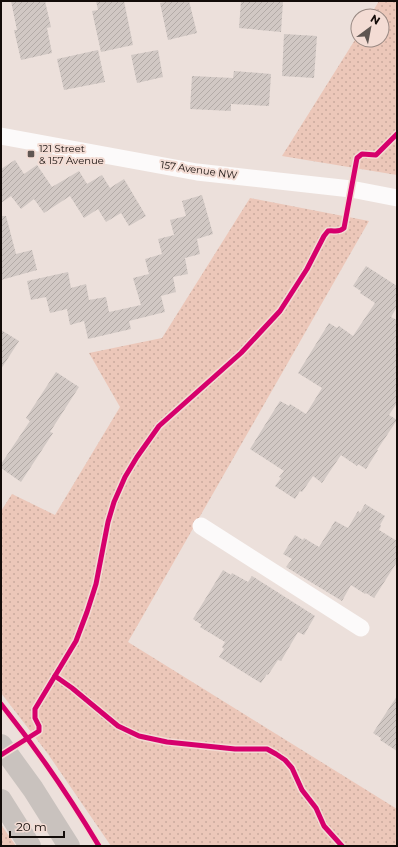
<svg xmlns="http://www.w3.org/2000/svg" width="398" height="847" font-family="Montserrat,sans-serif">
  <style>
    .grass { fill: url(#grass-dots) }
    .building { fill: url(#building-hatch) }
    .lines { fill: none; stroke-linecap: round; stroke-linejoin: round }
    .minor { stroke: #fcfafa; stroke-width: 17 }
    .major { stroke: #c9c2be; stroke-width: 22 }
    .cycleway-casing { stroke: #f3dcd4; stroke-width: 8 }
    .cycleway { stroke: #d6006c; stroke-width: 5 }
    .poi-dot { fill: #5f5652; stroke: #f3dcd4; stroke-width: 1.5 }
    .labels { text-anchor: middle; dominant-baseline: central; stroke-width: 4; stroke-linejoin: round; paint-order: stroke }
    .poi-label { font-size: 10px; fill: #130c09; stroke: #f3dcd4; text-anchor: start }
    .street-label { font-size: 10px; fill: #130c09; stroke: #f3dcd4 }
  </style>
  <defs>
    <pattern id="grass-dots" width="8" height="8" patternUnits="userSpaceOnUse"><rect width="8" height="8" fill="#ecc7b9"/><path d="M2 2h.1M6 6h.1" fill="none" stroke="#caaa9e" stroke-width="1.8" stroke-linecap="round"/></pattern>
    <pattern id="building-hatch" width="6" height="6" patternUnits="userSpaceOnUse"><rect width="6" height="6" fill="#d1c8c4"/><path d="M-1 1l2-2M0 6l6-6M5 7l2-2" fill="none" stroke="#b3aba7"/></pattern>
  </defs>
  <rect width="100%" height="100%" fill="#ece0db"/>
  <g class="grass">
    <polygon points="379,1 397,1 397,175 282,156 358,35 358,40 382,40 382,16 370,16"/>
    <polygon points="250,198 369,221 128,642 397,809 397,846 111,846 48,754 1,693 1,511 12,494 55,515 120,407 89,353 162,338"/>
    <polygon points="1,824 2,826 16,846 1,846"/>
  </g>
  <g class="building">
    <polygon points="11,1 45,1 51,27 47,28 52,53 21,60 14,30 17,30"/>
    <polygon points="96,1 124,1 133,45 101,52 92,11 98,10"/>
    <polygon points="170,1 189,1 197,33 168,40 160,3"/>
    <polygon points="241,1 283,1 281,32 239,28"/>
    <polygon points="284,34 317,36 314,78 282,76"/>
    <polygon points="98,50 105,82 64,90 57,59"/>
    <polygon points="158,50 163,77 137,83 131,55"/>
    <polygon points="234,71 271,74 269,106 231,104 231,111 190,109 192,76 233,78"/>
    <polygon points="15,160 24,174 37,165 52,187 79,171 87,184 102,175 110,188 124,179 146,216 129,226 121,213 106,222 98,209 84,218 70,196 44,213 34,199 21,209 11,196 1,203 1,169"/>
    <polygon points="202,195 213,234 197,239 200,254 185,258 188,274 173,277 176,292 161,296 165,312 129,321 131,329 88,339 84,321 70,325 67,309 50,313 46,297 31,300 27,281 68,272 71,288 86,284 89,300 106,297 109,312 141,305 133,278 149,274 145,259 162,254 158,239 174,235 170,220 186,216 182,201"/>
    <polygon points="1,216 6,216 16,254 32,250 37,270 1,280"/>
    <polygon points="366,266 397,286 397,307 391,317 397,320 397,403 389,415 397,420 377,450 378,450 366,469 358,464 357,466 341,455 322,483 313,476 302,492 300,491 295,499 275,486 281,478 279,477 284,471 250,449 280,401 289,406 290,404 306,414 322,388 298,373 329,323 337,328 339,326 353,336 375,303 360,293 361,291 353,286"/>
    <polygon points="1,330 19,341 1,369"/>
    <polygon points="56,372 79,387 50,432 53,433 21,482 1,468 1,464 30,421 26,418"/>
    <polygon points="365,504 385,516 380,525 381,526 379,530 397,541 397,562 374,598 366,593 365,594 351,585 342,601 286,567 292,559 283,554 295,535 303,540 304,538 319,547 335,521 348,528 358,511 360,513"/>
    <polygon points="223,570 231,575 232,573 248,582 252,576 315,616 304,635 298,632 281,661 278,660 268,675 267,674 261,683 219,657 224,649 222,647 225,642 200,627 202,625 193,619"/>
    <polygon points="397,696 397,751 380,740 381,738 373,733"/>
  </g>
  <g class="lines">
    <g class="minor">
      <polyline points="1,136 197,172 351,189 397,198"/>
      <polyline points="201,526 361,628"/>
    </g>
    <g class="major">
      <polyline points="1,745 33,789 69,846"/>
      <polyline points="1,800 30,846"/>
    </g>
    <defs>
      <g id="cycleway">
        <polyline points="55,676 72,688 118,726 139,736 167,742 235,749 267,749 276,754 285,760 292,768 302,790 316,808 324,826 342,846"/>
        <path d="M1,704C37,749 69,796 99,846"/>
        <path d="M1,755L39,731V726L35,718V709L76,641L87,612L96,584L108,522L114,502L125,477L137,457L159,426L241,353L280,311L307,269L324,236L328,231C334,230 339,233 344,228L357,158L362,154L376,155L397,134"/>
      </g>
    </defs>
    <use href="#cycleway" class="cycleway-casing"/>
    <use href="#cycleway" class="cycleway"/>
  </g>
  <rect class="poi-dot" x="27" y="150" width="8" height="8" rx="2"/>
  <g class="labels">
    <g class="poi-label">
      <text x="39" y="148">121 Street<tspan x="39" dy="12">&amp; 157 Avenue</tspan></text>
    </g>
    <g class="street-label">
      <text transform="translate(199 170) rotate(8)">157 Avenue NW</text>
    </g>
  </g>
  <rect width="398" height="847" fill="none" stroke="#130c09" stroke-width="4"/>
  <g transform="translate(370 28) rotate(32)"><circle r="19" fill="#f3dcd4" stroke="#998983"/>
  <path d="M0-3L7 15L0 10L-7 15Z" fill="#5f5652"/>
  <text y="-6" font-size="11" font-weight="bold" text-anchor="middle" fill="#130c09">N</text>
  </g>
  <path d="M10 831v6h54v-6" fill="none" stroke="#130c09" stroke-width="2"/>
  <text x="16" y="831" font-size="12" fill="#130c09" stroke="#f3dcd4" stroke-width="3" paint-order="stroke">20 m</text>
</svg>
